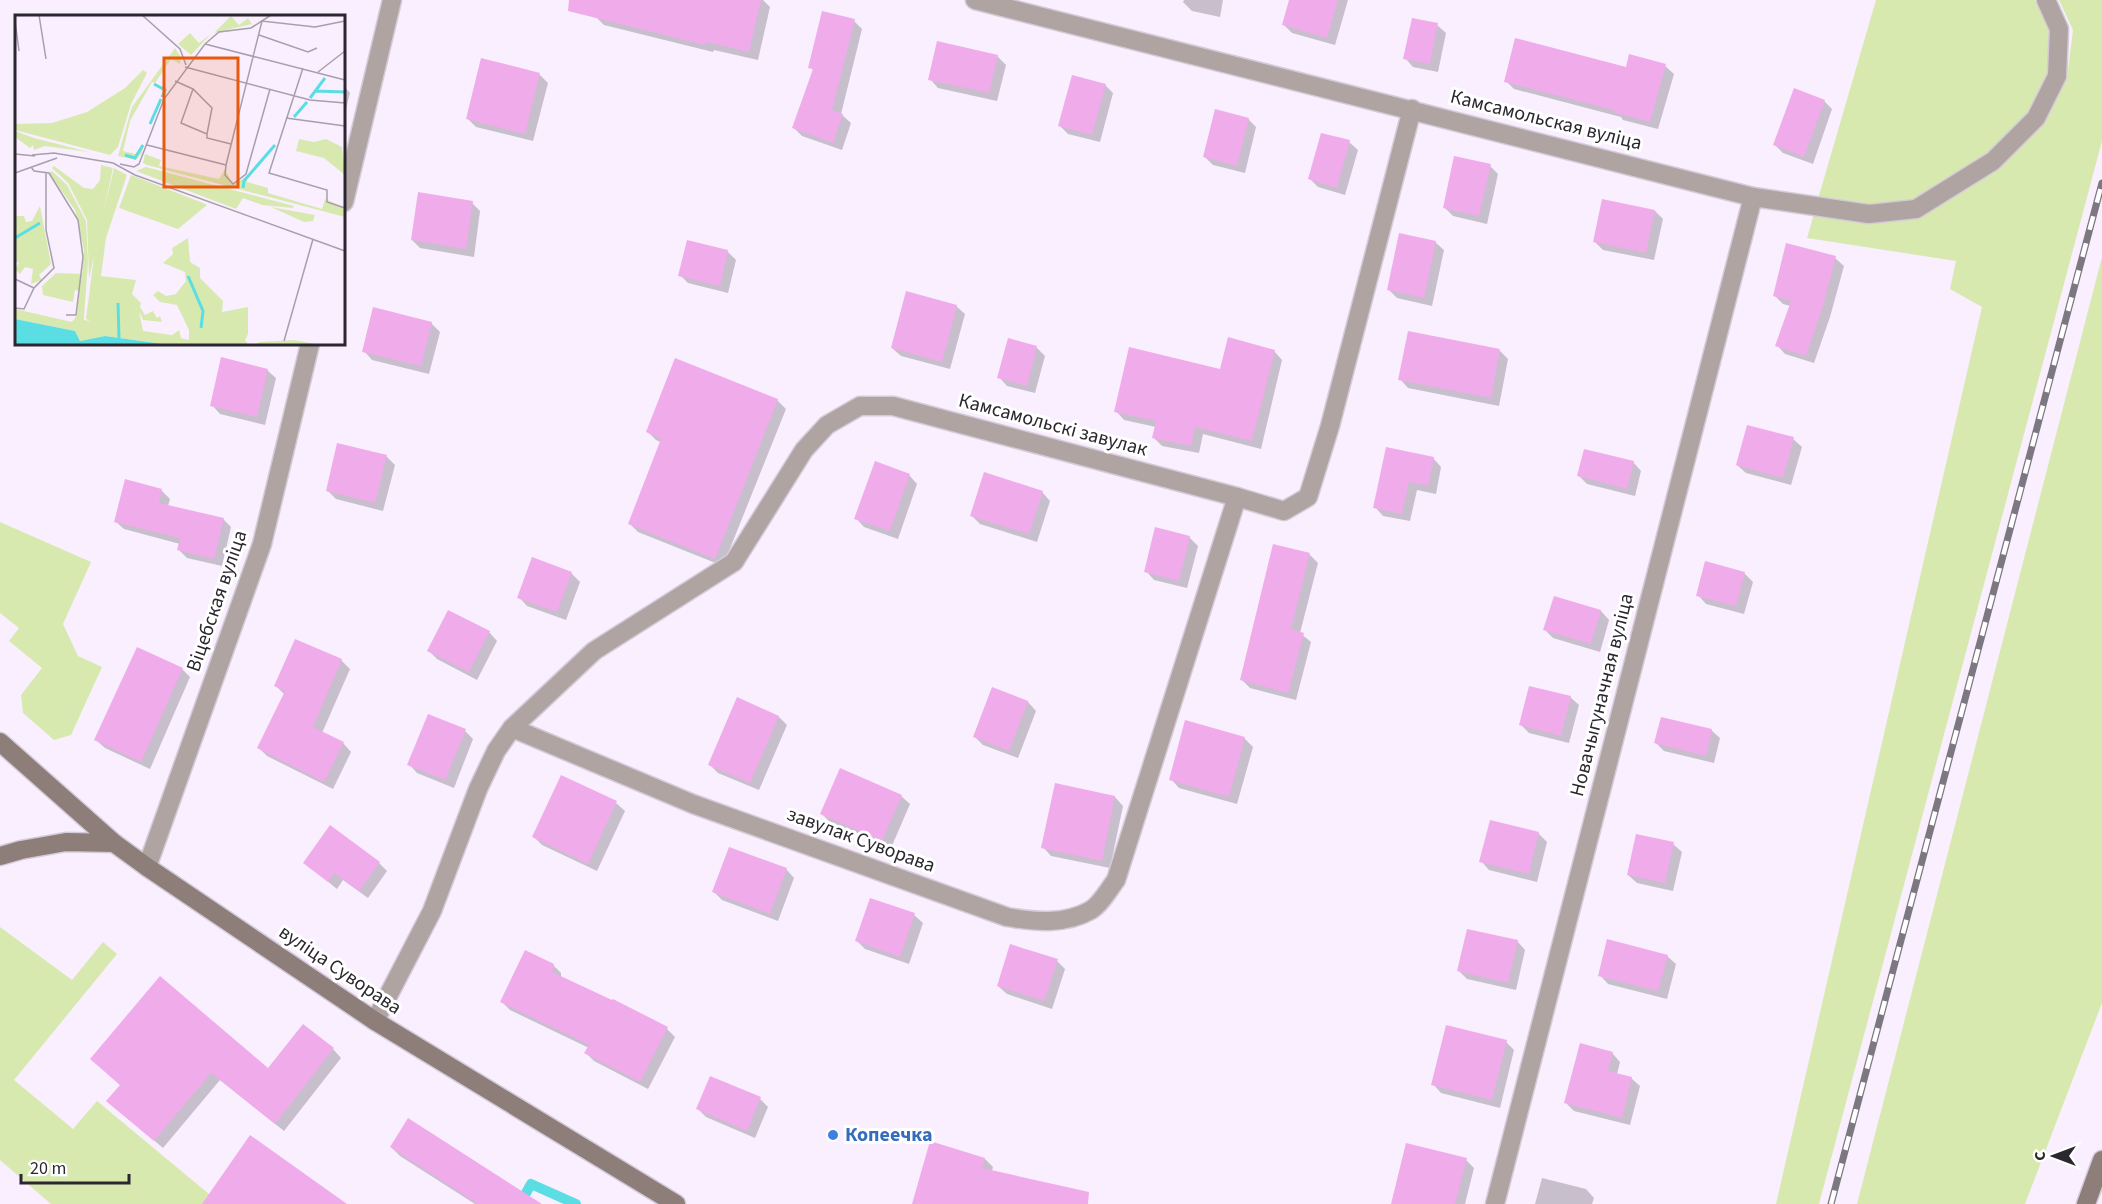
<svg xmlns="http://www.w3.org/2000/svg" width="2102" height="1204" font-family="'Source Sans 3',sans-serif">
  <style>
    .green { fill: #d8e9b0 }
    .shadow { fill: #0003 }
    .lines { fill: none; stroke-linecap: round; stroke-linejoin: round }
    .stream { stroke: #5adee4; stroke-width: 10 }
    .building { fill: #f0abeb }
    .street-casing { stroke: #d4cbd9; stroke-width: 21 }
    .secondary-casing { stroke: #d4cbd9; stroke-width: 21 }
    .street { stroke: #afa4a1; stroke-width: 18 }
    .secondary { stroke: #8d7e7a; stroke-width: 18 }
    .rail-casing { stroke: #7d7781; stroke-width: 7 }
    .rail { stroke: #fff; stroke-width: 4.5; stroke-dasharray: 14; stroke-linecap: butt }
    .shop-dot { fill: #3f7fe0; stroke: #fff; stroke-width: 2 }
    .labels { text-anchor: middle; dominant-baseline: central; stroke-width: 6; stroke-linejoin: round; paint-order: stroke }
    .street-label { font-size: 20px; fill: #2b272e; stroke: #fff }
    .shop-label { font-size: 20px; font-weight: bold; fill: #366cbe; stroke: #fff; text-anchor: start }
    .inset-river { fill: none; stroke: #5adee4; stroke-width: 3 }
    .inset-road { fill: none; stroke: #a79fab; stroke-width: 1.5 }
    .view { fill: #e8590c; fill-opacity: 0.15; stroke: #e8590c; stroke-width: 3 }
    .inset-edge { fill: none; stroke: #2b272e; stroke-width: 3 }
  </style>
  <rect width="100%" height="100%" fill="#f9efff"/>
  <g class="green">
    <polygon points="1876,0 2035,0 2050,32 2048,74 2027,113 1986,155 1912,201 1872,206 1818,199"/>
    <polygon points="2059,0 2102,0 2102,141 1819,1204 1776,1204 1982,307 1950,289 1956,261 1807,238 1814,214 1868,223 1918,217 2000,166 2045,122 2067,78 2073,30"/>
    <polygon points="2102,257 2102,1003 2025,1204 1857,1204"/>
    <polygon points="0,522 91,562 63,624 78,656 102,667 71,735 54,740 23,713 21,695 42,668 9,641 19,628 0,613"/>
    <polygon points="0,927 72,980 103,942 117,954 14,1080 73,1129 97,1101 221,1204 51,1204 0,1160"/>
  </g>
  <g class="shadow">
    <polygon points="599,0 763,0 770,7 758,60 714,50 713,52 604,25 595,16"/>
    <polygon points="1184,0 1223,0 1220,17 1192,11 1183,2"/>
    <polygon points="1291,0 1348,0 1335,45 1292,33 1284,25"/>
    <polygon points="854,21 862,29 841,114 851,123 842,150 802,136 794,128 814,71 810,67"/>
    <polygon points="1437,25 1446,33 1438,72 1413,67 1405,58"/>
    <polygon points="997,56 1006,65 997,101 938,88 930,79"/>
    <polygon points="482,60 540,75 548,83 533,141 476,127 467,118"/>
    <polygon points="1665,66 1674,74 1658,129 1623,120 1621,117 1514,89 1506,81"/>
    <polygon points="1105,85 1113,93 1100,142 1068,134 1060,126"/>
    <polygon points="344,86 350,93 344,117"/>
    <polygon points="1824,101 1832,109 1813,164 1783,153 1775,145"/>
    <polygon points="1248,119 1256,127 1245,173 1213,165 1204,156"/>
    <polygon points="1349,142 1358,150 1345,195 1318,187 1310,179"/>
    <polygon points="1490,166 1498,174 1487,224 1453,216 1444,207"/>
    <polygon points="472,203 480,211 474,257 420,248 412,240"/>
    <polygon points="1655,211 1663,219 1654,260 1603,250 1595,242"/>
    <polygon points="688,242 728,252 736,260 728,293 688,283 680,275"/>
    <polygon points="1435,242 1444,250 1432,306 1397,298 1389,290"/>
    <polygon points="1835,258 1844,266 1830,317 1814,363 1785,354 1777,345 1791,306 1783,304 1775,296"/>
    <polygon points="956,306 965,314 950,369 901,356 892,348"/>
    <polygon points="431,323 440,332 429,374 372,360 364,351"/>
    <polygon points="1009,340 1037,348 1045,356 1035,393 1007,386 999,377"/>
    <polygon points="1274,351 1282,360 1261,449 1203,434 1199,453 1162,446 1154,438 1156,427 1124,420 1116,411"/>
    <polygon points="1500,351 1508,359 1499,406 1408,388 1400,379"/>
    <polygon points="267,370 276,378 265,425 220,414 212,405"/>
    <polygon points="777,400 786,409 723,566 638,532 630,524 662,443 656,440 648,432"/>
    <polygon points="1793,439 1802,447 1791,485 1746,473 1737,465"/>
    <polygon points="386,456 395,465 383,511 336,499 328,491"/>
    <polygon points="1433,458 1441,467 1436,494 1417,490 1410,521 1383,516 1375,507"/>
    <polygon points="1633,462 1641,471 1635,496 1587,484 1579,476"/>
    <polygon points="909,475 917,484 898,539 864,527 856,518"/>
    <polygon points="161,490 170,499 168,506 223,519 231,527 222,566 187,558 179,550 180,544 124,529 115,521"/>
    <polygon points="1042,492 1050,501 1037,542 980,524 971,515"/>
    <polygon points="1189,537 1198,546 1187,588 1154,580 1146,571"/>
    <polygon points="1274,546 1310,555 1318,563 1300,633 1311,642 1296,700 1250,688 1242,680"/>
    <polygon points="571,573 580,582 566,620 527,606 519,597"/>
    <polygon points="1744,573 1753,582 1744,614 1706,604 1698,595"/>
    <polygon points="1555,597 1601,611 1609,620 1600,652 1553,638 1545,630"/>
    <polygon points="489,632 497,641 477,680 437,659 429,651"/>
    <polygon points="296,641 341,660 350,669 322,733 343,743 351,752 333,789 267,756 259,748 285,695 276,686"/>
    <polygon points="182,669 190,677 150,769 105,748 96,740"/>
    <polygon points="993,689 1028,702 1036,711 1018,758 983,745 975,737"/>
    <polygon points="1570,697 1579,705 1569,743 1529,733 1521,725"/>
    <polygon points="779,717 787,725 759,790 718,773 709,764"/>
    <polygon points="1711,730 1720,738 1714,763 1664,751 1656,743"/>
    <polygon points="465,731 473,739 454,788 417,773 409,764"/>
    <polygon points="1244,738 1253,747 1237,804 1179,788 1171,779"/>
    <polygon points="901,796 910,804 891,848 830,822 822,814"/>
    <polygon points="1115,797 1123,806 1110,868 1051,856 1043,847"/>
    <polygon points="616,803 625,811 597,871 542,845 534,837"/>
    <polygon points="1538,833 1547,842 1537,882 1489,870 1481,861"/>
    <polygon points="1673,844 1682,852 1673,891 1637,883 1628,875"/>
    <polygon points="305,863 379,863 387,871 368,898 343,880 337,889"/>
    <polygon points="786,869 794,878 778,921 722,900 714,892"/>
    <polygon points="914,915 923,923 909,964 865,949 857,941"/>
    <polygon points="1517,941 1525,950 1516,990 1467,979 1459,971"/>
    <polygon points="1667,956 1676,964 1667,999 1608,984 1600,975"/>
    <polygon points="1057,961 1065,969 1052,1009 1007,994 998,986"/>
    <polygon points="553,965 561,973 561,978 667,1029 675,1037 648,1089 594,1061 586,1053 589,1048 510,1010 502,1002"/>
    <polygon points="1506,1042 1514,1050 1500,1108 1441,1093 1433,1084"/>
    <polygon points="333,1049 341,1058 284,1131 220,1080 163,1148 117,1109 121,1086 92,1059 269,1070"/>
    <polygon points="1612,1053 1620,1062 1617,1074 1631,1078 1640,1086 1630,1125 1574,1111 1566,1103"/>
    <polygon points="760,1099 768,1107 755,1138 706,1117 698,1109"/>
    <polygon points="391,1147 520,1204 475,1204 400,1156"/>
    <polygon points="985,1159 993,1167 992,1171 1066,1204 913,1204"/>
    <polygon points="1466,1160 1474,1168 1465,1204 1395,1204"/>
    <polygon points="1542,1178 1586,1189 1594,1198 1592,1204 1535,1204"/>
  </g>
  <g class="lines">
    <polyline class="stream" points="520,1204 531,1184 576,1204"/>
  </g>
  <g class="building">
    <polygon points="569,0 761,0 749,52 706,42 705,45 568,11"/>
    <polygon points="1289,0 1338,0 1327,38 1282,25"/>
    <polygon points="822,11 855,19 832,110 843,114 833,143 792,128 813,69 808,68"/>
    <polygon points="1412,18 1438,23 1430,64 1403,59"/>
    <polygon points="1515,38 1626,67 1629,54 1666,64 1650,122 1613,112 1614,110 1504,82"/>
    <polygon points="937,41 998,55 989,93 928,80"/>
    <polygon points="481,58 540,73 525,134 466,119"/>
    <polygon points="1072,75 1106,84 1092,135 1058,126"/>
    <polygon points="1794,88 1825,100 1804,157 1773,145"/>
    <polygon points="1215,109 1249,118 1237,166 1203,157"/>
    <polygon points="1321,133 1350,140 1337,188 1308,179"/>
    <polygon points="1454,156 1491,164 1479,216 1443,208"/>
    <polygon points="418,192 473,201 466,249 411,240"/>
    <polygon points="1602,199 1655,210 1646,253 1593,242"/>
    <polygon points="1399,233 1436,241 1424,298 1387,290"/>
    <polygon points="687,240 728,250 720,286 678,276"/>
    <polygon points="1786,243 1836,256 1822,309 1806,356 1775,346 1791,301 1773,296"/>
    <polygon points="906,291 957,305 942,362 891,348"/>
    <polygon points="373,307 432,322 421,366 362,352"/>
    <polygon points="1408,331 1500,349 1491,398 1398,380"/>
    <polygon points="1228,337 1275,350 1252,441 1195,427 1191,446 1152,438 1156,421 1114,412 1129,347 1220,369"/>
    <polygon points="1008,338 1037,346 1027,386 997,378"/>
    <polygon points="221,357 268,369 257,417 210,406"/>
    <polygon points="675,358 778,399 715,559 628,524 661,439 646,432"/>
    <polygon points="1747,425 1794,437 1783,478 1736,465"/>
    <polygon points="337,443 387,455 375,503 326,491"/>
    <polygon points="1386,447 1434,457 1428,486 1409,482 1402,514 1373,508"/>
    <polygon points="1584,449 1634,461 1627,489 1577,476"/>
    <polygon points="875,461 910,474 890,531 854,519"/>
    <polygon points="984,472 1043,491 1029,534 970,516"/>
    <polygon points="125,479 162,489 159,503 224,518 214,559 177,550 180,538 114,522"/>
    <polygon points="1155,527 1190,536 1179,581 1144,572"/>
    <polygon points="1273,544 1310,553 1291,629 1304,633 1288,693 1240,680"/>
    <polygon points="532,557 572,572 557,612 517,598"/>
    <polygon points="1705,561 1745,572 1736,606 1696,596"/>
    <polygon points="1554,596 1601,610 1591,644 1543,630"/>
    <polygon points="448,610 490,631 469,672 427,651"/>
    <polygon points="295,639 342,659 313,727 344,742 324,782 257,748 285,691 274,686"/>
    <polygon points="137,647 183,668 141,762 94,740"/>
    <polygon points="1529,686 1571,696 1561,736 1519,725"/>
    <polygon points="992,687 1028,701 1009,751 973,737"/>
    <polygon points="737,697 779,716 750,783 708,765"/>
    <polygon points="428,714 466,729 445,780 407,765"/>
    <polygon points="1661,717 1712,729 1706,756 1654,743"/>
    <polygon points="1185,720 1245,737 1229,797 1169,780"/>
    <polygon points="840,768 902,795 882,841 820,814"/>
    <polygon points="561,775 617,801 588,864 532,837"/>
    <polygon points="1055,783 1115,796 1102,861 1041,848"/>
    <polygon points="1490,820 1539,832 1529,874 1479,862"/>
    <polygon points="330,825 380,862 359,891 334,873 328,882 303,863"/>
    <polygon points="1636,834 1674,842 1665,883 1627,875"/>
    <polygon points="729,847 787,868 770,914 712,892"/>
    <polygon points="870,898 915,913 900,957 855,941"/>
    <polygon points="1467,929 1518,940 1508,983 1457,971"/>
    <polygon points="1607,939 1668,955 1658,991 1598,976"/>
    <polygon points="1010,944 1058,959 1044,1001 997,986"/>
    <polygon points="525,950 554,964 552,972 612,1000 613,999 668,1027 640,1082 584,1053 589,1045 500,1002"/>
    <polygon points="160,976 268,1068 303,1024 334,1048 275,1124 211,1073 154,1141 106,1101 120,1085 90,1059"/>
    <polygon points="1446,1025 1507,1040 1492,1100 1431,1085"/>
    <polygon points="1580,1043 1613,1052 1608,1071 1632,1077 1622,1118 1564,1103"/>
    <polygon points="710,1076 761,1097 747,1131 696,1109"/>
    <polygon points="408,1118 542,1204 478,1204 390,1147"/>
    <polygon points="250,1135 347,1204 202,1204"/>
    <polygon points="930,1141 985,1158 982,1168 1089,1192 1088,1204 912,1204"/>
    <polygon points="1406,1143 1467,1158 1455,1204 1391,1204"/>
  </g>
  <g class="lines">
    <defs>
      <g id="street">
        <polyline points="975,0 1753,197 1869,214 1916,209 1993,161 2036,118 2057,76 2059,29 2046,0"/>
        <polyline points="344,202 392,0"/>
        <path d="M512,728L693,804L1007,917C1035,922 1065,925 1091,910C1101,904 1109,889 1116,880L1237,497"/>
        <polyline points="147,867 262,544 310,344"/>
        <polyline points="375,1021 432,911 478,789 496,751 512,728 594,651 734,562 804,450 827,425 860,406 893,406 1237,497 1284,511 1308,497 1330,426 1412,109"/>
        <polyline points="1495,1204 1753,197"/>
      </g>
      <g id="secondary">
        <polyline points="0,742 114,843 147,867 375,1021 676,1204"/>
        <polyline points="0,856 21,850 66,842 114,843"/>
        <polyline points="2086,1204 2102,1160"/>
      </g>
    </defs>
    <use href="#street" class="street-casing"/>
    <use href="#secondary" class="secondary-casing"/>
    <use href="#street" class="street"/>
    <use href="#secondary" class="secondary"/>
    <defs>
      <polyline id="rail" points="1831,1204 2102,183"/>
    </defs>
    <use href="#rail" class="rail-casing"/>
    <use href="#rail" class="rail"/>
  </g>
  <circle class="shop-dot" cx="833" cy="1135" r="6"/>
  <g class="labels">
    <g class="street-label">
      <text transform="translate(1546 120) rotate(14)">Камсамольская вуліца</text>
      <text transform="translate(1053 425) rotate(15)">Камсамольскі завулак</text>
      <text transform="translate(217 601) rotate(-71)">Віцебская вуліца</text>
      <text transform="translate(1602 695) rotate(-76)">Новачыгуначная вуліца</text>
      <text transform="translate(861 840) rotate(20)">завулак Суворава</text>
      <text transform="translate(340 970) rotate(34)">вуліца Суворава</text>
    </g>
    <g class="shop-label">
      <text x="845" y="1135">Копеечка</text>
    </g>
  </g>
  <g transform="translate(15 15)">
    <rect width="330" height="330" fill="#f9efff"/>
    <path d="M216,1L224,10L233,3L237,9L199,18ZM175,18L184,28L196,19L176,40L163,29ZM160,33L166,42L165,49L156,44L140,68L137,67L115,106L108,136L121,139L128,129L127,138L121,145L103,141L117,92ZM128,55L132,58L116,89L103,132L95,140L0,115V109L37,108L72,97L110,73ZM0,116L19,123L74,137L30,131L19,135L18,130L15,133L0,122ZM284,124L299,127L311,124L327,132L330,160L309,143L281,136ZM130,139L146,145L144,151L204,164L210,154L218,170L232,161V167L253,173V178L307,194L310,184L330,193V202L132,150L128,148ZM86,150L98,153L74,264L72,205L53,168L37,153L39,151L69,173L78,174L85,165ZM131,152L279,191L278,193L247,190L228,183L221,194L121,156ZM99,153L112,160L91,223L86,261L121,265L117,279L126,288L125,292L130,300L138,296L142,303L145,301L147,307L128,305L124,296L128,316L157,320L164,315L166,323L174,325V315L162,290L145,287L138,280L143,276L151,281L161,279L171,266L170,257L148,248L158,239L157,233L173,223L175,247L185,253V263L208,286L207,297L233,292V319L230,325L233,330H155L90,321L65,326L60,316L0,304V294L57,307L62,300L64,276L60,275L58,287L28,280L27,271L41,258L67,259L69,235L60,195L34,158L37,156L52,170L71,206L73,247L69,302V305L75,306L71,304L80,233ZM116,160L188,188L192,190L163,214L104,193ZM25,191L36,249L24,260L27,265L16,269L18,254L10,252L5,259L0,255L4,247H0V201H9L11,207L17,206ZM256,192L300,200L298,206L289,207ZM279,325L306,330H240L244,327Z" fill="#d8e9b0"/>
    <path d="M0,304L60,316L65,326L90,321L155,330H0Z" fill="#5adee4"/>
    <path class="inset-river" d="M139,69L150,75L147,82M301,76L330,77M295,83L310,63M279,102L292,87M135,109L146,84M110,140L120,143L128,130M228,173L229,166L260,130M0,223L25,208M173,261L188,296L186,313M103,288L104,323"/>
    <path class="inset-road" d="M24,0L31,44M127,0L165,34L171,50M0,6L4,36M244,20L293,37L302,33M190,29L330,65M170,52L295,85L330,88M288,53L254,158L312,175V187L330,193M303,57L330,36M160,66L178,74L197,93L192,119M178,74L166,108L192,119M255,74L231,159L218,169L210,160L211,150L247,6L300,12L330,6M271,103L330,111M192,119V123L216,129M132,130L211,150M0,139L20,141M17,140L39,138L98,148L120,160L330,236M105,149L119,152L124,149L149,84L190,29L204,17L236,13L256,0M16,152L19,156L34,158L63,205L68,242L61,300H51M0,158L42,143M0,264L19,273M0,293L9,294L19,273L39,253L31,215V157M269,326L298,224"/>
    <path class="view" d="M149,43H223V172H149Z"/>
    <rect width="330" height="330" class="inset-edge"/>
  </g>
  <g transform="translate(2054 1156) rotate(270)" stroke="#ffffff" stroke-width="4.5" paint-order="stroke">
  <path d="M0-4.5L10 22L0 15L-10 22Z" fill="#2b272e"/>
  <text y="-9" font-size="16" font-weight="bold" text-anchor="middle" fill="#2b272e">С</text>
  </g>
  <path d="M21 1174v9h108v-9" fill="none" stroke="#2b272e" stroke-width="3"/>
  <text x="30" y="1174" font-size="18" fill="#2b272e" stroke="#ffffff" stroke-width="4.5" paint-order="stroke">20 m</text>
</svg>
